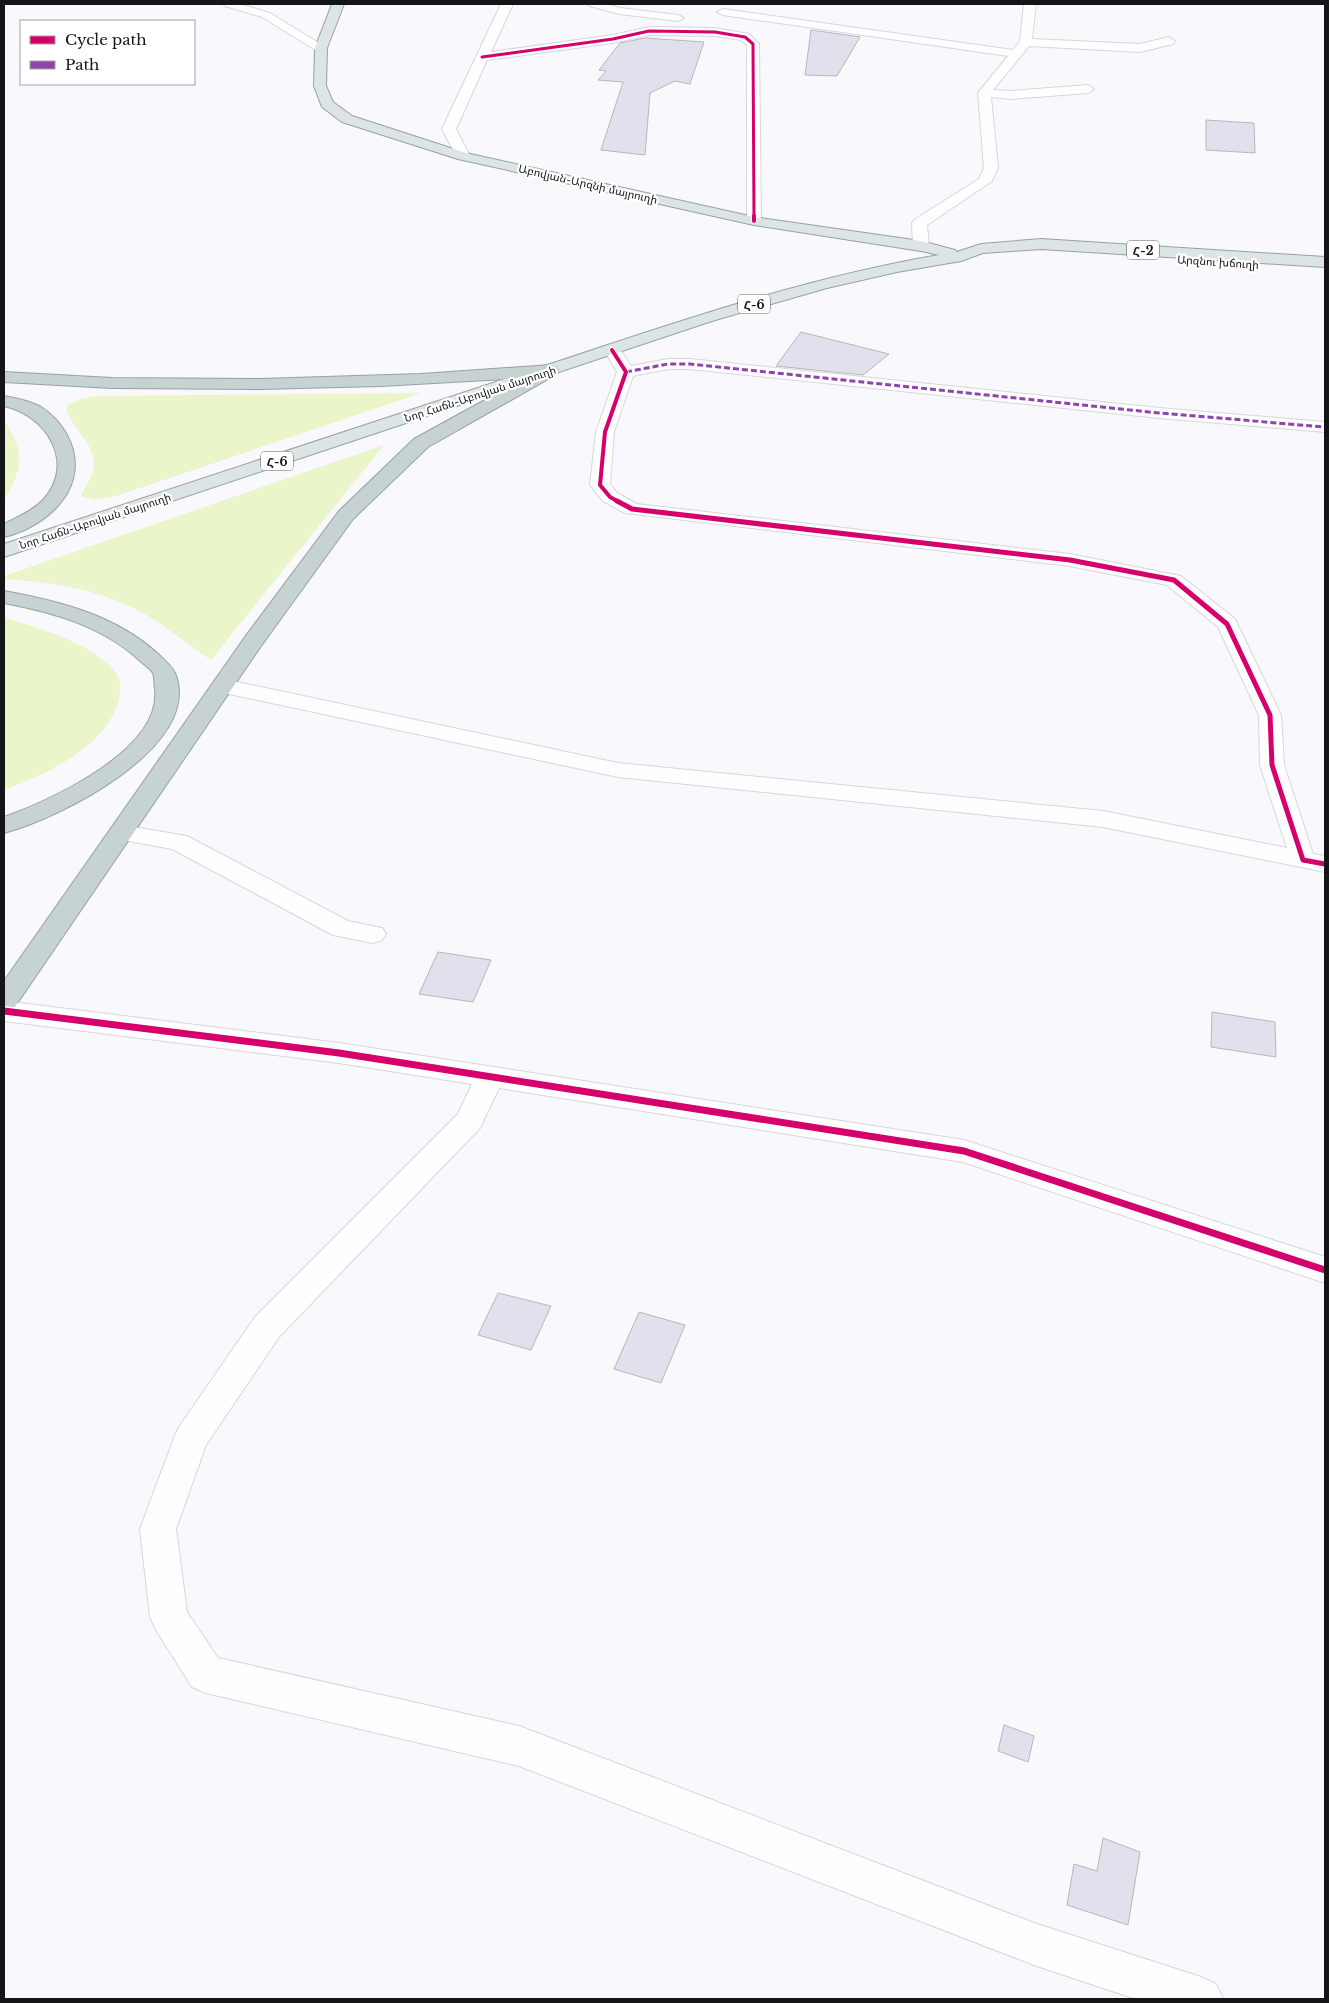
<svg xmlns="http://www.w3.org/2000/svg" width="1329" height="2003" font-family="'Libre Baskerville','Noto Sans Armenian',serif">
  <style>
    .green { fill: #eaf5c9 }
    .building { fill: #e0e1ec; stroke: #b7b7ba }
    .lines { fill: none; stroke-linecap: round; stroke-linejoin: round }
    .minor-casing { stroke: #d6d7da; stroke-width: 2 }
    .major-casing { stroke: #94a2a3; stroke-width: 2 }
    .highway-casing { stroke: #94a2a3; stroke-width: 2 }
    .minor { fill: #fefeff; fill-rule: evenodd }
    .major { fill: #dce5e4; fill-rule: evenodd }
    .highway { fill: #c7d3d2; fill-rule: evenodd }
    .quiet { stroke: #8e44ad; stroke-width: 3; stroke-dasharray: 6 3; stroke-linecap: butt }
    .cycleway-far3-casing { stroke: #fff; stroke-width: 4.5 }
    .cycleway-far2-casing { stroke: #fff; stroke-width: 5.5 }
    .cycleway-far1-casing { stroke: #fff; stroke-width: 8 }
    .cycleway-casing { stroke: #fff; stroke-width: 10 }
    .cycleway-far3 { stroke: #d6006c; stroke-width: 3 }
    .cycleway-far2 { stroke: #d6006c; stroke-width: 4 }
    .cycleway-far1 { stroke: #d6006c; stroke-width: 5 }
    .cycleway { stroke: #d6006c; stroke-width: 7 }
    .labels { text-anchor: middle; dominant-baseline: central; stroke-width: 4.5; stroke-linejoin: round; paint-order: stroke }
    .far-street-label { font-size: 11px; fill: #151517; stroke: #fff }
    .shield { fill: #fff; stroke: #5b5b5d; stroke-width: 1 }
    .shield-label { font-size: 12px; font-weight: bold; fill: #151517 }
  </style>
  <rect width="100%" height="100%" fill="#f9f9fd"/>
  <g class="green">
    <path d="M422,393L116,496L96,500L81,496C84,487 91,480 93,471C99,448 75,431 67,412V406L80,399L95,396Z"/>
    <path d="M4,421C25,449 23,471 4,499Z"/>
    <path d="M384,445L211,660C189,646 170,629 148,616C104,590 53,582 4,579V576Z"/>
    <path d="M4,618C37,627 95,644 116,673C122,681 121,693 118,702C105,748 45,775 4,790Z"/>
  </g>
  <g class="building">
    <polygon points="811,30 860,37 837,76 805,75"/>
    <polygon points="645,38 704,42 690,84 675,81 650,93 645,155 601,150 623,82 598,80 606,71 599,70 620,43"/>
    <polygon points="1206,120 1254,123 1255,153 1206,150"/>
    <polygon points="801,332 889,354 863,375 776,366"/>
    <polygon points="438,952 491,960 473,1002 419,994"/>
    <polygon points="1212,1012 1275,1022 1276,1057 1211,1047"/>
    <polygon points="498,1293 551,1306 531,1350 478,1335"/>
    <polygon points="639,1312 685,1325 661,1383 614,1369"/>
    <polygon points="1004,1725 1034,1736 1028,1762 998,1751"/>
    <polygon points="1103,1838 1140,1852 1128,1925 1067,1905 1074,1864 1097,1871"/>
  </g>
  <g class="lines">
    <defs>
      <g id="minor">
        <polygon points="223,4 240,4 270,13 327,48 321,52 317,51 262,17 225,6"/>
        <polygon points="501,4 513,4 491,52 613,35 649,27 715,28 749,34 759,44 761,221 759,224 749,224 747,221 747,45 741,40 715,36 649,35 613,43 487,60 456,129 470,156 468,159 458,159 442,129"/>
        <polygon points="588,4 606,4 620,8 678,15 684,18 678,21 619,14 590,6"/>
        <polygon points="1024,4 1036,4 1032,39 1140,44 1169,37 1175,41 1173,44 1140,52 1029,46 993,90 1011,91 1088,85 1094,89 1088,93 1011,99 991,97 998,168 992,181 927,225 929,246 926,249 916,249 913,246 912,223 914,220 979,179 984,168 978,93 1008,56 723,15 717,12 723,9 1013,50 1020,41"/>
        <polygon points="612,345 618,346 631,366 668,359 690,359 1159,408 1325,422 1325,432 1159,418 690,369 668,369 633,376 614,432 610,484 617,493 637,504 1070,554 1181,576 1235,619 1281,715 1284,765 1313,854 1325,856 1325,872 1103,827 618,777 215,691 212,686 215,681 223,679 618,763 1103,811 1287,848 1260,765 1259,715 1218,627 1167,585 1070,566 625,513 603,501 590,485 596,432 617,372 604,350 606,346"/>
        <polygon points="121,825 187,836 348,921 382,928 386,934 382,940 373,943 333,935 172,849 112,838 109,833 112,828"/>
        <polygon points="4,1001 339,1043 964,1140 1325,1257 1325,1283 963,1162 499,1088 480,1128 279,1337 206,1445 176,1529 187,1612 218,1658 519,1726 1034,1923 1201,1977 1216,1984 1223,1999 1136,1999 1034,1965 519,1766 206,1693 192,1687 156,1630 150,1617 140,1529 174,1438 179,1427 255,1317 458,1114 472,1084 339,1063 4,1021"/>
      </g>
      <path id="major" d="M332,4H344L327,48L326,86L333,102L352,116L466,153L754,217L921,241L955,250L957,252L981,244L1041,239L1325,257V267L1041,249L1011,251L983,253L961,261L897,272L827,288L712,321L4,557V544C174,488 344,432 514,376C654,330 793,280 939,255L921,251L754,225L458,159L342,122L322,107L314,86L315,48Z"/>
      <g id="highway">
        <polygon points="551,365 557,366 560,370 557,374 428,447 353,519 261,646 14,1008 4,1010 4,981 245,637 339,511 414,439 525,378 381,386 260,389 112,388 4,382 4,372 112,378 260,379 421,374"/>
        <path d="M4,396C16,398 30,401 41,407C52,414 61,424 67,435C93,484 50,526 4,537V524C17,517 33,511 43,500C77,463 46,415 4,406Z"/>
        <path d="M4,591C59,601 115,615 157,653C163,659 171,665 175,673C205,746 58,819 4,833V817C51,800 162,750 155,689C154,684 155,678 153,673C150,668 143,664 139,660C102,626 52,612 4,603Z"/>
      </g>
    </defs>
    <use href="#minor" class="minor-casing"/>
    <use href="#major" class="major-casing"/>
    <use href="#highway" class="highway-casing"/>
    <use href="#minor" class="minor"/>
    <use href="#major" class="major"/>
    <use href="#highway" class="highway"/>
    <polyline class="quiet" points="626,372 668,364 690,364 1159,413 1325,427"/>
    <defs>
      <polyline id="cycleway-far3" points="482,57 613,39 649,31 715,32 745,37 753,44 754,218"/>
      <g id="cycleway-far2">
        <polyline points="754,216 754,221"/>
        <polyline points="612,350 626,372 605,432 600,485 610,497 619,502"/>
      </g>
      <polyline id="cycleway-far1" points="617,501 632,509 1070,560 1174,580 1227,624 1270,715 1272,765 1303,860 1325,864"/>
      <polyline id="cycleway" points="4,1011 339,1053 964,1151 1325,1270"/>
    </defs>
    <use href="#cycleway-far3" class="cycleway-far3-casing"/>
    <use href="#cycleway-far2" class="cycleway-far2-casing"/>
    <use href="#cycleway-far1" class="cycleway-far1-casing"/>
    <use href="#cycleway" class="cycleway-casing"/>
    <use href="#cycleway-far3" class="cycleway-far3"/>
    <use href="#cycleway-far2" class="cycleway-far2"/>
    <use href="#cycleway-far1" class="cycleway-far1"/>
    <use href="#cycleway" class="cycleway"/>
  </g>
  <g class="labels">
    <g class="far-street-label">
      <text transform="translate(588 184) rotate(13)">Աբովյան-Արզնի մայրուղի</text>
      <text transform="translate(1218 262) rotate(4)">Արզնու խճուղի</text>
      <text transform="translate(480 394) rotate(-18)">Նոր Հաճն-Աբովյան մայրուղի</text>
      <text transform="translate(95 521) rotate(-18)">Նոր Հաճն-Աբովյան մայրուղի</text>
    </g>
    <g class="shield">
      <rect x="1127" y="240.5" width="32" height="19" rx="4"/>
      <rect x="738" y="294.5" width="32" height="19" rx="4"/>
      <rect x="261" y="451.5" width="32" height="19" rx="4"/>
    </g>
    <g class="shield-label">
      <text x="1143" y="250">Հ-2</text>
      <text x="754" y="304">Հ-6</text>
      <text x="277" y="461">Հ-6</text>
    </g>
  </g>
  <rect width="1329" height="2003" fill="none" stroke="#151517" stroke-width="10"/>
  <rect x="20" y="20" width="175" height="65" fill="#ffffff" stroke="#a1a1a2"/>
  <rect x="30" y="36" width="25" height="8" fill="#d6006c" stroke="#a1a1a2"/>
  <text x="65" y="45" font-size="15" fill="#151517">Cycle path</text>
  <rect x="30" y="61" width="25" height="8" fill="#8e44ad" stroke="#a1a1a2"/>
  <text x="65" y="70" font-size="15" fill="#151517">Path</text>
</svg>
